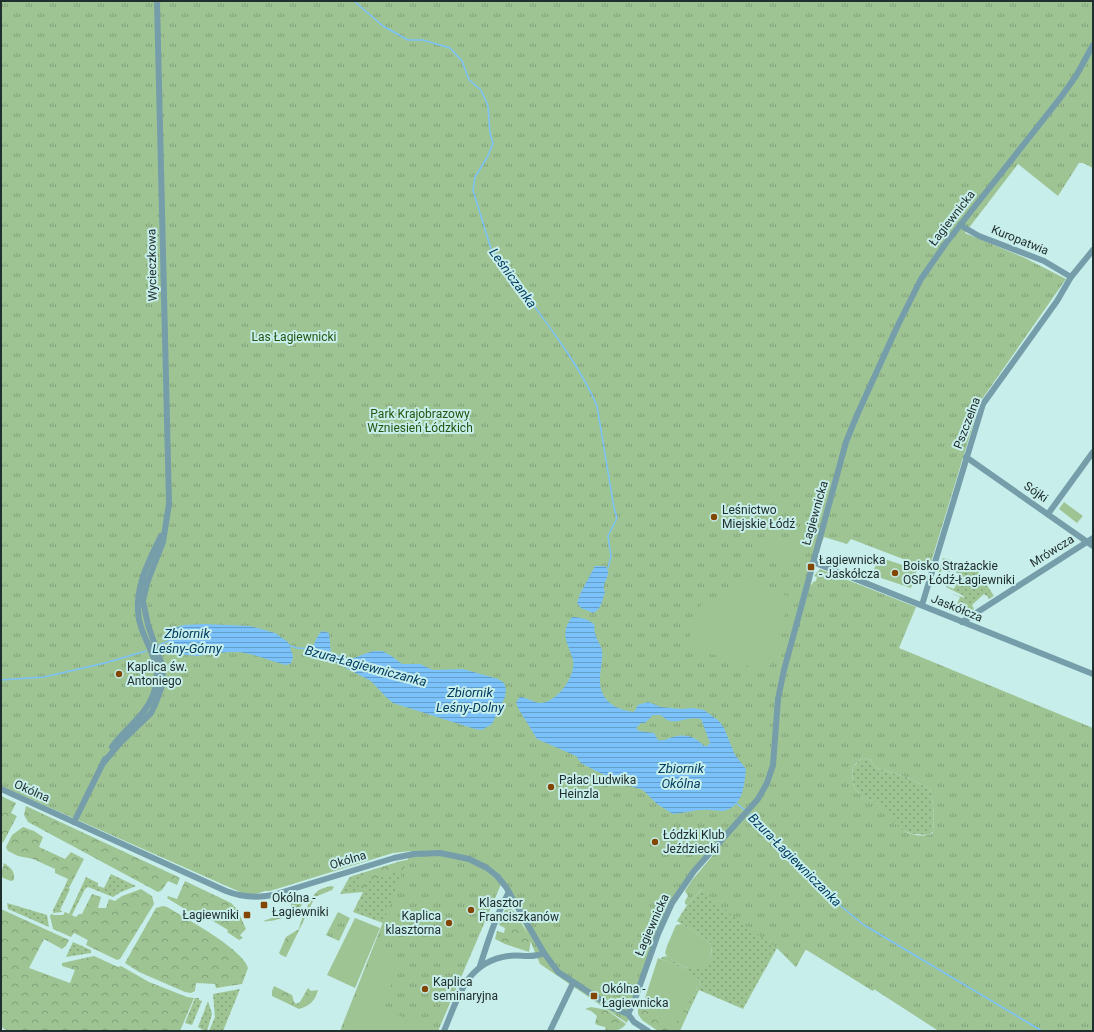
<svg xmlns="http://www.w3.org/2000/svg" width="1094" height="1032" font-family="Roboto,sans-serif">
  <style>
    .grass { fill: url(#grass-dots) }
    .forest { fill: url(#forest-crowns) }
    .park { fill: url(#park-tufts); fill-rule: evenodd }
    .garden { fill: #9fc494 }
    .water { fill: url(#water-rules); fill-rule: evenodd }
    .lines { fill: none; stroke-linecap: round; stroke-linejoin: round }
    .stream { stroke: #7bc2fa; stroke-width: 1.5 }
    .minor { stroke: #759eaa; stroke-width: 6 }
    .poi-dot { fill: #834601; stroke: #c7eeeb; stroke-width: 1.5 }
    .labels { text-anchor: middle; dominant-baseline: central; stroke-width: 4; stroke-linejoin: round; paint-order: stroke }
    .street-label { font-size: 12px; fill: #202f2e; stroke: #c7eeeb }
    .park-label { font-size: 12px; fill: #245410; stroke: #c7eeeb }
    .poi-label { font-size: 12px; fill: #202f2e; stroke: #c7eeeb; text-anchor: start }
    .water-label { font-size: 13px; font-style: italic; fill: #033d61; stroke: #c7eeeb }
  </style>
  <defs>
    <pattern id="grass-dots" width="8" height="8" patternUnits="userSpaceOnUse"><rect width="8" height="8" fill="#9fc494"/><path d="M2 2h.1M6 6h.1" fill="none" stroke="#81a079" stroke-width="1.8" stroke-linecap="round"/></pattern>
    <pattern id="forest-crowns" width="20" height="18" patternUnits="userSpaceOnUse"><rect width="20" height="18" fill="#9fc494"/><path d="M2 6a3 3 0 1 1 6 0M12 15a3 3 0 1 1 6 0" fill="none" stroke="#81a079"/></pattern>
    <pattern id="park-tufts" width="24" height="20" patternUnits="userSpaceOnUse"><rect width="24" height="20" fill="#9fc494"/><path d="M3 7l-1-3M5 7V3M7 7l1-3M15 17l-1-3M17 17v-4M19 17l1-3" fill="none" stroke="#81a079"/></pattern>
    <pattern id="water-rules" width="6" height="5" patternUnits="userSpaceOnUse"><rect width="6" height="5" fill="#7bc2fa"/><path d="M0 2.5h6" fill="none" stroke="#649ecb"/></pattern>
  </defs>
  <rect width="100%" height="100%" fill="#c7eeeb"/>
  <g class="grass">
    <polygon points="943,558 975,567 994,596 988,599 988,597 984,594 972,605 974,609 967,613 955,609 960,597 950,593 965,598 962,595 946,587 947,586 954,589 960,574 955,572 955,569 952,568 948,575 945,575 948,567 944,565 937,582 935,583"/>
    <path d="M863,758L871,760L874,767L909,778L930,789C934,803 934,818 933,832L928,835L913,834L901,830L878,804L862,796L854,788C852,774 849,767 863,758Z"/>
    <polygon points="419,858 383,923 353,912 363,892 340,894 349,878 352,876 401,861"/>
    <polygon points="111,874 136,886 121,892 113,897 88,887 85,889 72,915 69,914 86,877 98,883 98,886 104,888"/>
    <path d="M706,885L1093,1031H939L874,989L873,991L805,949L796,967L777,948L743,1009L699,990L689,1011L685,1008L701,982C691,970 674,965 661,959L662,957L667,956L676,963L688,968L710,960L712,949L710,942L677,921L687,905Z"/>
    <polygon points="65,886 70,889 60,910 62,911 62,912 53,913 53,910"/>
    <path d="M303,897C303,902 301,908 297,912C292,916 268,923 263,921L284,914V912L291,908V901Z"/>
    <polygon points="7,903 47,915 49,927 8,909"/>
    <polygon points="73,942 91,950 91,953 66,957"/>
    <polygon points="240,989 223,1031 209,1031 215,1017 213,994"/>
    <polygon points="195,998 199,998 199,1000 202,1001 192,1025 185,1023"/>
    <polygon points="208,1001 212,1014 207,1031 203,1031 203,1030 198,1027"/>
  </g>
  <g class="forest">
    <polygon points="1,796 16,803 11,813 17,816 4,841 1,844"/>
    <polygon points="26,806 174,875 180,878 177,885 168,881 162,890 158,892 28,822 24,815"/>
    <polygon points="23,827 34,831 43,837 39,847 65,859 71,852 84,859 69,888 65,886 68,879 55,873 55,869 33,859 18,856 8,851 6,847 12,835"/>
    <path d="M418,859L410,867L392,874L370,881L362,891H356C359,886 362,878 366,875C376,866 405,861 418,859Z"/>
    <path d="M4,863C11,868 15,871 14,880L11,881L3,878L1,875Z"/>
    <polygon points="185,881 231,903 237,909 246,929 240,935 243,938 239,940 227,932 228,930 208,918 204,921 167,898 168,896 177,899"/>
    <path d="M331,886L334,887L332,890L315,897L286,957L281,955L279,953L286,937L299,929C301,919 311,895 319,890C322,888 327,887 331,886Z"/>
    <polygon points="141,889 152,896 154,904 120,959 117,960 86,945 88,940 74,933 71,937 53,929 50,916 51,914 54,915 63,915 65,912 76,917 79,914 82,914 92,894 101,897 98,908 106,908 109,899 115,901 122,896"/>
    <path d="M163,906L167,907C185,918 243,949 248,968L242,984L216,988L215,984L196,983L195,991L191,993L185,992L139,972L125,963L156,908Z"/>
    <polygon points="1,909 69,940 66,946 62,949 44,939 29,968 70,983 75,970 62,966 62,963 94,956 118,967 121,966 149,982 187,997 194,998 180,1031 8,1031 1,1027"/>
    <polygon points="511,909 515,912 531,940 529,952 505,944 495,939 497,931 504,933 505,928 499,925 505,910"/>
    <path d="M274,986L292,995L294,1002L296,1004L300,1002L308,988L311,991L318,990C315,1001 310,1006 299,1009L272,996V991Z"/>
    <polygon points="640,1003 643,1004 647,1011 681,1015 685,1008 689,1011 680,1031 658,1031 642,1020 638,1014 638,1009"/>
    <path d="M591,1007L607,1010L626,1024C621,1031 614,1031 606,1031L605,1027L597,1025L595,1023L597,1016L591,1011L585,1009Z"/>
  </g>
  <g class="park">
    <path d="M1,1H1093V168L1083,163H1079L1058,196L1018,164L965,233L1025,258L1066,279L980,402L929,569L851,539L847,544L824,537L819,549L811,584L812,585L813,582L816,581L817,577L814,576L820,569L916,607L899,648L1093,728V1031H939L874,989L873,991L806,949L796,967L777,948L737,920L702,889L687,905L685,904V901L688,896L685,891L692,880L714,854L713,853L667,906L627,1023L540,964L507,885L502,882L438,1031H340L411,851L393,853L270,891H265L249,896L1,786ZM863,758L871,760L874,767L909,778L930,789C934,803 934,818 933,833C923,839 903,834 896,824C893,820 891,814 888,811C881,804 871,801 863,796C860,794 857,791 854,788C852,774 849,766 863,758Z"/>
    <polygon points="338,912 350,918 339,941 326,935"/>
  </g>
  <g class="garden">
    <polygon points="1064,502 1083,516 1077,523 1059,509"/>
    <polygon points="768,531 803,545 798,562 770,552 762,546"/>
    <polygon points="879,557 917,570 911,588 872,575"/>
    <polygon points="736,578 790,597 768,673 686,645 705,595 727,604"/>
    <polygon points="355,918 380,928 355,988 327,975"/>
    <polygon points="682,924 710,942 712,948 710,960 703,967 696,969 688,968 676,963 667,956 665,953 667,946 676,925"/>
    <polygon points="375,950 400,962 380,1015 384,1017 386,1012 388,1011 431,1028 430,1031 343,1031"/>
    <path d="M658,958C672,964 691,969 701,982C691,997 684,1017 669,1028C658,1022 649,1016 643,1004Z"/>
  </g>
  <g class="water">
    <path d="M595,566H605C614,575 600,582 605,592C602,600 602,609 593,613L581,608L577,603L580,594Z"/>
    <path d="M572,617C581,617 587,619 594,624C595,627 594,630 595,633C596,639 601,645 602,651C603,660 600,670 600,679C599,700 615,710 634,712L638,705L648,702L661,707L682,709L692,708L704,710L719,721L724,728L735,755L746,769C744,786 743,808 722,811C718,811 714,810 710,810C698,809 685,813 673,814L657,804L643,790L624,784L596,771L581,763L576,756L537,739L518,708L516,702L520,697C527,697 533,703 541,703C557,702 576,677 573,660C568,642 559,635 572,617ZM653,715H661C674,729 684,715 701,719L710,743L707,746H704C696,737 685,733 673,737C666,739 665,741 658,740L654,733L639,731L636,728L641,723H645Z"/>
    <polygon points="204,624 250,626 275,633 288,642 293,656 292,661 290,664 285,665 254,655 240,652 228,652 197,656 178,654 169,643 167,635 168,629 184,625"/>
    <path d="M322,631L329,633L331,653L351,659L373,651H382L390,655L402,664H420L433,670L463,669L498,679L504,683L506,689L505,697L492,724L482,730L475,729L393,703L386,697L371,681L311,650C315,644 316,636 322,631Z"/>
  </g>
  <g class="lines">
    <g class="stream">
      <path d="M354,1L383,26L408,40H423L450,48L462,61L469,80L481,90L488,106L490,133L493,143L488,156L475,177L473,190L491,249L508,273L515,280C543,319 579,363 597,406L614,508L617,518L608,536L611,556L608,568"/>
      <polyline points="159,645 168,641"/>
      <polyline points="288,645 297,648 312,649"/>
      <polyline points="1,680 44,677 105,663 146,651"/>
      <polyline points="736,803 746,811"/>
      <polyline points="749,813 758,821 831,898 864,925 1042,1031"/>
    </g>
    <g class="minor">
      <polyline points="960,225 979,236 1044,261 1071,277"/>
      <polyline points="966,457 1093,546"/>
      <polyline points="1048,514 1093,452"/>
      <polyline points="813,562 1093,674"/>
      <polyline points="922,605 983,404 1057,301 1071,277 1093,250"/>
      <polyline points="962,622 1093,538"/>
      <path d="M112,747C124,729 145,717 153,695C167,660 139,641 138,611C136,584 150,559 161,536"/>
      <polyline points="104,762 121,742 151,713 155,705 162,686 163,669 161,662 148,625 143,601 147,583 163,542 169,504 157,1"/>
      <path d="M1,789L226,891C241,897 257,898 273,895L394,858L414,854L440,853L469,859L487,868L497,876L506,887L544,953L558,972L613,1008L628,1014L634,1022L648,1031"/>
      <polyline points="74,822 105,759"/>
      <path d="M480,966C488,941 496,915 509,892"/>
      <polyline points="628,1014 634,1002 658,934 672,903 694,871 758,799 767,783 773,765 778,699 784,670 846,442 857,415 897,327 921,279 946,243 1061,97 1076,76 1093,45"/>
      <path d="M444,1031C458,998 466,962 508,956C520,954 531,959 544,953"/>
      <polyline points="550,1031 573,983"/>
    </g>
  </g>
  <g class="poi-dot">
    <circle cx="714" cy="517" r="4"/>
    <rect x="807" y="563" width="8" height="8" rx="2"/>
    <circle cx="895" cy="573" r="4"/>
    <circle cx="119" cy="674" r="4"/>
    <circle cx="551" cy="787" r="4"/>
    <circle cx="655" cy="842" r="4"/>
    <rect x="260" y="901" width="8" height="8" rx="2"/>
    <circle cx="471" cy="910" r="4"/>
    <rect x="243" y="911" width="8" height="8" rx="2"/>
    <circle cx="449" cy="923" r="4"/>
    <circle cx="425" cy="989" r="4"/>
    <rect x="590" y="992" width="8" height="8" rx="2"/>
  </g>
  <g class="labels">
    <g class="street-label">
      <text transform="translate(952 218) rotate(-52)">Łagiewnicka</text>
      <text transform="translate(1020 240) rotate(22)">Kuropatwia</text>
      <text transform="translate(152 265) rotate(-91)">Wycieczkowa</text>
      <text transform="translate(967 423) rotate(-69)">Pszczelna</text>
      <text transform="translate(1036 492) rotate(35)">Sójki</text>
      <text transform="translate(815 513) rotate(-74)">Łagiewnicka</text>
      <text transform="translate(1052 551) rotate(-32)">Mrówcza</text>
      <text transform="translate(957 608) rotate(22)">Jaskółcza</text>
      <text transform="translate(32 791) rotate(24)">Okólna</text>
      <text transform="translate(348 860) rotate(-17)">Okólna</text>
      <text transform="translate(652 925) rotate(-66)">Łagiewnicka</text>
    </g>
    <g class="park-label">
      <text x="294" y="337">Las Łagiewnicki</text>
      <text x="420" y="414">Park Krajobrazowy<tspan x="420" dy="14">Wzniesień Łódzkich</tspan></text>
    </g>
    <g class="poi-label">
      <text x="722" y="510">Leśnictwo<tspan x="722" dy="14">Miejskie Łódź</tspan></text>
      <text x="819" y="560">Łagiewnicka<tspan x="819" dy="14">- Jaskółcza</tspan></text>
      <text x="903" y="566">Boisko Strażackie<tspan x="903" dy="14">OSP Łódź-Łagiewniki</tspan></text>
      <text x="127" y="667">Kaplica św.<tspan x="127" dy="14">Antoniego</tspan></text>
      <text x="559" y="780">Pałac Ludwika<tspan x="559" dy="14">Heinzla</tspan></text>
      <text x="663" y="835">Łódzki Klub<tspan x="663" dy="14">Jeździecki</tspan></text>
      <text x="272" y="898">Okólna -<tspan x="272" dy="14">Łagiewniki</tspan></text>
      <text x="479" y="903">Klasztor<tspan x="479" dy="14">Franciszkanów</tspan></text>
      <text x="239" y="915" text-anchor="end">Łagiewniki</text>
      <text x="441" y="916" text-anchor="end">Kaplica<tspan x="441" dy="14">klasztorna</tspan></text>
      <text x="433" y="982">Kaplica<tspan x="433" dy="14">seminaryjna</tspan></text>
      <text x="602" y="989">Okólna -<tspan x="602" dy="14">Łagiewnicka</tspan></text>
    </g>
    <g class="water-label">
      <text transform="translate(513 278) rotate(54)">Leśniczanka</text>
      <text x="187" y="633">Zbiornik<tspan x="187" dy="15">Leśny-Górny</tspan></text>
      <text transform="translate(366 666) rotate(15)">Bzura-Łagiewniczanka</text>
      <text x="470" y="692">Zbiornik<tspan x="470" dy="15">Leśny-Dolny</tspan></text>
      <text x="681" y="768">Zbiornik<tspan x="681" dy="15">Okólna</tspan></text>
      <text transform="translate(795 860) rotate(45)">Bzura-Łagiewniczanka</text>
    </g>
  </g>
  <rect width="1094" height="1032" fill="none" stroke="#202f2e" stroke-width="4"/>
</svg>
